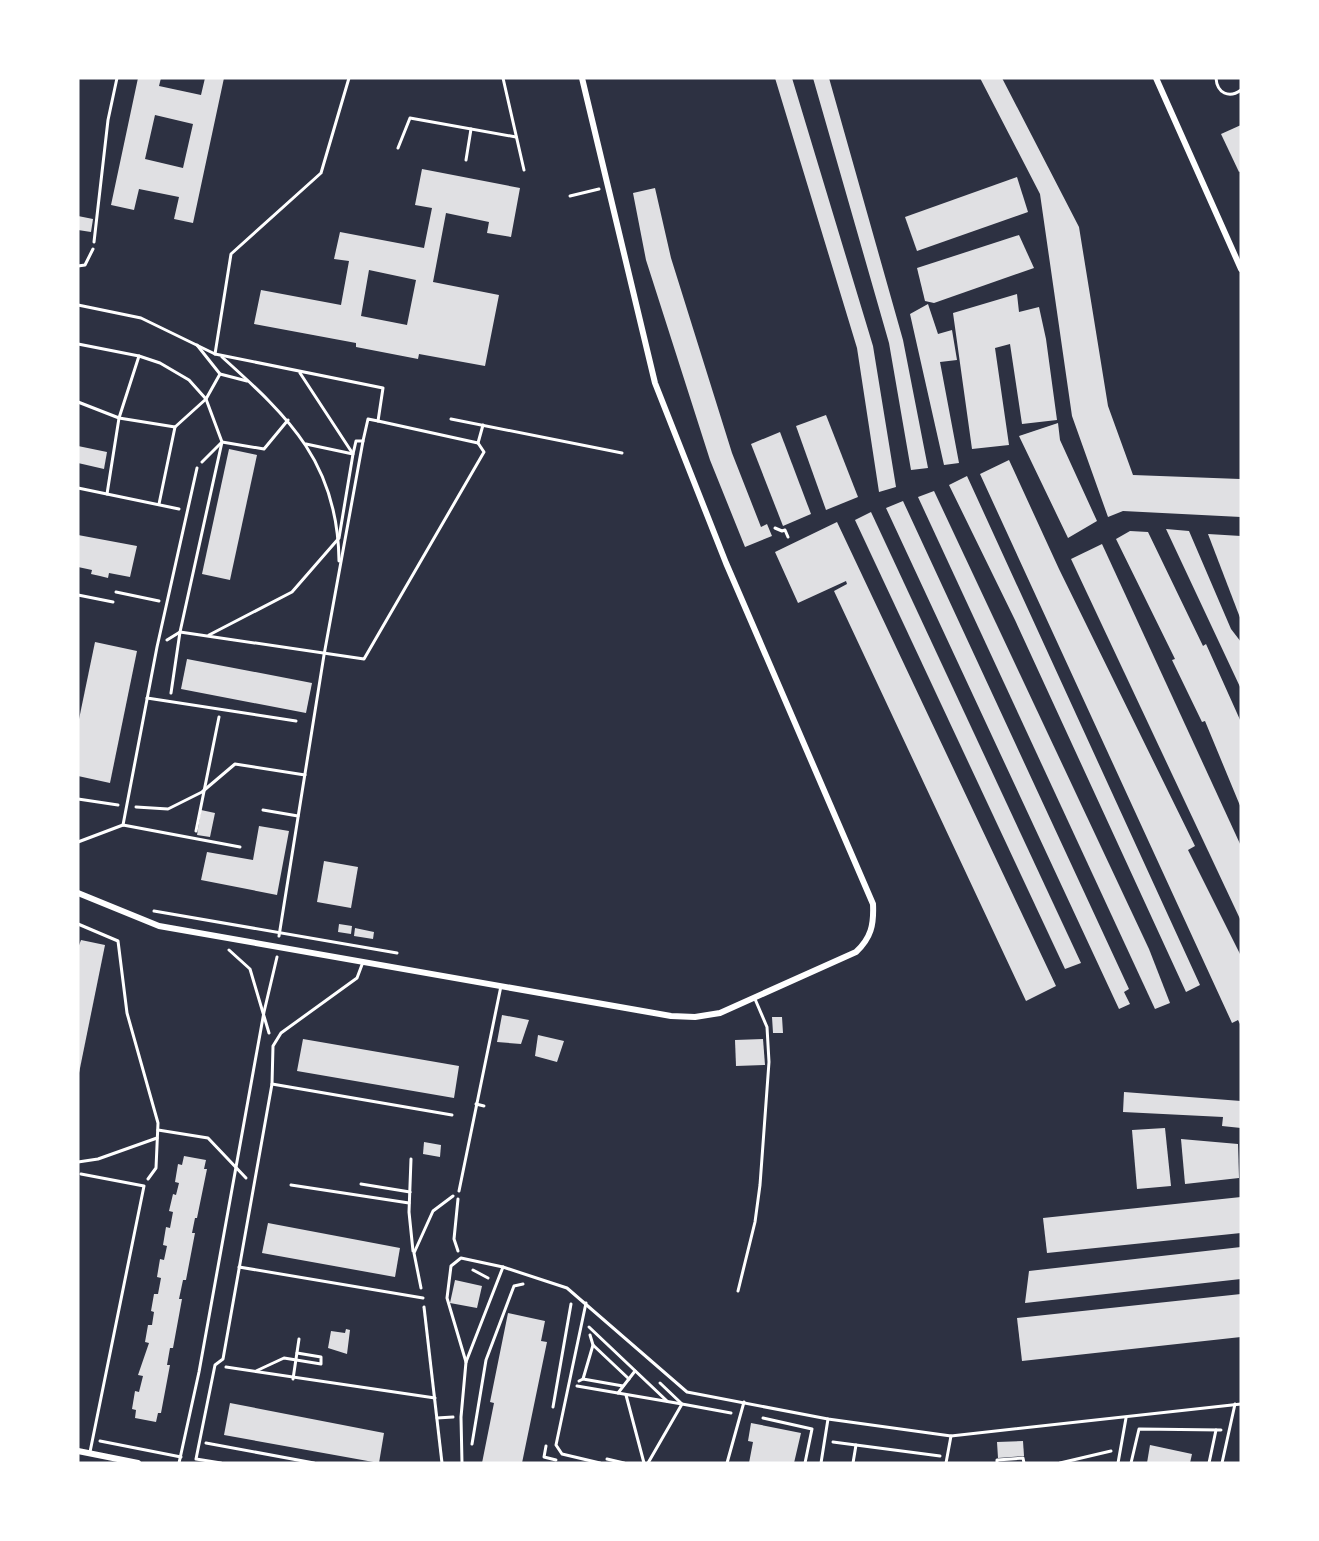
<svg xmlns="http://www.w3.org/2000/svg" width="1319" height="1541" font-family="Spectral,serif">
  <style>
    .building { fill: #e0e0e3; fill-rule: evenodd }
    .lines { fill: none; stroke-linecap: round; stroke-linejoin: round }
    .path { stroke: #fff; stroke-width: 3 }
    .service { stroke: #fff; stroke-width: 3 }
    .minor { stroke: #fff; stroke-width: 6 }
  </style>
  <rect width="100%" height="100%" fill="#2d3142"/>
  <g class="building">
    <path d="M138,78H161L159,86L201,95L205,78H224L193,223L174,219L179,197L139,189L134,210L111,205ZM155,115L193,124L183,168L145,159Z"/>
    <polygon points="775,78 792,78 873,346 896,487 879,492 857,348"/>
    <polygon points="813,78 829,78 903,340 928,468 911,470 889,343"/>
    <polygon points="980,78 1002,78 1079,227 1108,406 1133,475 1240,479 1241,517 1123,511 1108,517 1072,416 1040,194"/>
    <polygon points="1241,125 1241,171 1239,172 1221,134"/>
    <path d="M422,169L520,188L511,237L487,233L489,222L446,213L433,282L499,295L485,366L419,354L418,359L356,347V343L254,324L261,290L341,305L349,261L334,259L340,232L424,248L432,208L415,205ZM369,270L416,280L407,325L361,316Z"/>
    <polygon points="1017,177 1028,212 917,251 905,217"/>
    <polygon points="655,188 671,258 732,453 761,527 767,524 772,536 745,547 710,460 646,260 633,193"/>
    <polygon points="78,216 93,219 91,232 78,230"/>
    <polygon points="1019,235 1034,268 934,303 925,301 917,268"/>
    <polygon points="1017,294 1019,312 1039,307 1046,339 1057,420 1022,424 1010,344 995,348 1009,445 972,449 953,313"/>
    <polygon points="928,304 938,334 952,330 957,360 940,362 959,463 944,465 910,314"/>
    <polygon points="826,415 858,497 826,510 796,426"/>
    <polygon points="1058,423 1060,440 1097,521 1068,538 1019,436"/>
    <polygon points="780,432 811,514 783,526 751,444"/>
    <polygon points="78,446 107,452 104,469 78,463"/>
    <polygon points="229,449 257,455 230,580 202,574"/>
    <polygon points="1009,460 1059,569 1195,846 1188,850 1241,956 1241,1026 1238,1020 1232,1023 980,474"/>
    <polygon points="967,476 1200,985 1186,992 1015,620 949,485"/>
    <polygon points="934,491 1149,949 1170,1003 1155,1009 918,497"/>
    <polygon points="903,501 1129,989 1124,992 1130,1004 1119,1009 886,508"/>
    <polygon points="871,512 1081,963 1065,969 855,520"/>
    <polygon points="837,522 1056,986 1026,1001 834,591 847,584 846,581 798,603 775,552"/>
    <polygon points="1166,529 1189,531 1231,629 1241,642 1241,689"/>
    <polygon points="1130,531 1148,532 1203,646 1206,644 1241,722 1241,808 1205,721 1202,722 1172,660 1175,659 1116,539"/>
    <polygon points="1208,534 1241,536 1241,620 1239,615"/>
    <polygon points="78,535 137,546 130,577 109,573 108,578 100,576 91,574 92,570 78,567"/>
    <polygon points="1102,544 1241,846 1241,921 1071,559"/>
    <polygon points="95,642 137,651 110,783 78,776 78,724"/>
    <polygon points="187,659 312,683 306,713 181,689"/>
    <polygon points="201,810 215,813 210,837 197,835"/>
    <polygon points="259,826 289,831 277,895 201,880 207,852 253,860"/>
    <polygon points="324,861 358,867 351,908 317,902"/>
    <polygon points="339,924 352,926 351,934 338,932"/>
    <polygon points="355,928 374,932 373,939 354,936"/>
    <polygon points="81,940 105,945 79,1073 78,948"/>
    <polygon points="502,1015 529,1020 521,1044 497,1042"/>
    <polygon points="772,1017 782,1017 783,1033 773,1033"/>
    <polygon points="538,1035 564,1041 557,1062 535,1056"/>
    <polygon points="303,1039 459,1066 454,1098 297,1071"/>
    <polygon points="763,1039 765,1065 736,1066 735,1040"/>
    <polygon points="1124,1092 1241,1101 1241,1128 1222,1126 1223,1117 1123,1112"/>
    <polygon points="1165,1128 1171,1186 1137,1189 1132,1130"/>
    <polygon points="1181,1139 1238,1144 1239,1178 1185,1184"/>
    <polygon points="424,1142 441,1145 440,1157 423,1154"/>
    <polygon points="184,1156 206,1160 204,1169 207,1169 197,1218 195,1218 192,1233 195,1233 186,1280 183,1280 179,1299 182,1299 173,1348 170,1348 167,1365 170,1365 161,1413 158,1413 156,1422 135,1418 136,1410 132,1409 135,1391 139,1392 143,1376 138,1375 149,1343 145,1342 148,1325 152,1325 154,1312 151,1311 154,1294 158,1294 161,1278 157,1277 160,1259 164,1260 167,1246 163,1245 166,1227 170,1228 173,1212 169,1211 173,1194 176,1195 179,1183 175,1182 178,1164 182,1165"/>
    <polygon points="1241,1197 1241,1233 1047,1253 1043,1218"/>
    <polygon points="268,1223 400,1248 395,1277 262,1253"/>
    <polygon points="1241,1247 1241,1279 1025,1303 1029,1271"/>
    <polygon points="455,1280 482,1286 477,1308 450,1303"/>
    <polygon points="1241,1294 1241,1337 1022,1361 1017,1318"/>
    <polygon points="508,1313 545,1321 541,1341 547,1342 522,1463 482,1463 494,1403 490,1402"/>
    <polygon points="346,1329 350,1330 347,1354 328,1348 331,1331 345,1333"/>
    <polygon points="230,1403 384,1433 379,1463 224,1435"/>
    <polygon points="751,1423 801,1433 794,1463 749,1463 753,1442 748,1441"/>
    <polygon points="1023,1441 1024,1456 998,1458 997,1442"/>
    <polygon points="1150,1445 1192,1454 1190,1463 1147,1463"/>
  </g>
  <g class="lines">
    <g class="path">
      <polyline points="503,78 524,170"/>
      <polyline points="398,148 410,118 516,137"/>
      <polyline points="466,160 471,129"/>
      <polyline points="570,196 599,189"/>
      <polyline points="94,242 108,120 117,78"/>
      <polyline points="78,305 141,318 215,354 383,388 378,421 368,419 363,441 324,655 279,936"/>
      <polyline points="78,344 139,356 160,363 189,380 206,399 222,442 180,632 171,693"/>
      <polyline points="197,345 220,374 247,381"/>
      <polyline points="215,354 231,254 321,173 349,78"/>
      <path d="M222,357C290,418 338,464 339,561"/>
      <polyline points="78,402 119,418 175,427 206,399 220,374"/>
      <polyline points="451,419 622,453"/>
      <polyline points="378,421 478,443 483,425"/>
      <polyline points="306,444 353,454 356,441 363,441"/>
      <polyline points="202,462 222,442 264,449 288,420"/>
      <polyline points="78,488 179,509"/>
      <polyline points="107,494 119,418 139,356"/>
      <polyline points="159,504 175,427"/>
      <polyline points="775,528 782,531 785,530 788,537"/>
      <polyline points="116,592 159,601"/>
      <polyline points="209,635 292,592 339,538 353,454 300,373"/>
      <polyline points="167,640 180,632 364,659 484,452 478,443"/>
      <polyline points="78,799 118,805"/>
      <polyline points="136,807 168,809 202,792 235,764 305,775"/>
      <polyline points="263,810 298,816"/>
      <polyline points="196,831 219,717"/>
      <polyline points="154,911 397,953"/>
      <polyline points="78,924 118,941 127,1013 158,1123 156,1168 148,1179"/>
      <polyline points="229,950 250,969 269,1033"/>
      <polyline points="158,1130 208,1138 246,1178"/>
      <polyline points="411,1159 409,1212 413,1251"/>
      <polyline points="78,1162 98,1159 157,1138"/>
      <polyline points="361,1184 410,1192"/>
      <polyline points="291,1185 409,1203"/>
      <polyline points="458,1199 454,1239 458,1251"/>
      <polyline points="473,1270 488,1278"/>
      <polyline points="421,1288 414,1253 433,1211 453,1196"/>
      <polyline points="424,1307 442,1463"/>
      <polyline points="589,1327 667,1401"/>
      <polyline points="593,1345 629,1379"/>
      <polyline points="226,1367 435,1398"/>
      <polyline points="256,1371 284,1358 321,1364 321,1357 297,1353"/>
      <polyline points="293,1379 299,1339"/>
      <polyline points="583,1379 623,1386"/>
      <polyline points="579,1381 583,1379 593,1345 590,1335"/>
      <polyline points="660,1383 682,1404 731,1413"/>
      <polyline points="577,1386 682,1404 648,1463"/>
      <polyline points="618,1393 635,1371"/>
      <polyline points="626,1395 644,1463"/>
      <polyline points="553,1407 571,1304"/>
      <polyline points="437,1418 453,1417"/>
      <polyline points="763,1418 812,1429 805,1463"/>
      <polyline points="100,1441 181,1457"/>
      <polyline points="833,1442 940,1456"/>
      <polyline points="206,1443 314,1463"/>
      <polyline points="472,1444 486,1360 514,1286 523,1284"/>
      <polyline points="546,1446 544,1457 556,1460"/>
      <polyline points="607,1459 624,1463"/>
      <polyline points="179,1463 199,1372 264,1012 277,957"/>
      <polyline points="853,1463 856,1445"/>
      <polyline points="997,1463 997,1460 1023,1458 1024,1463"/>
      <polyline points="1060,1463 1111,1451"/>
      <polyline points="1131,1463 1139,1429 1221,1430"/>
      <polyline points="1209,1463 1216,1430"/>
    </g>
    <g class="service">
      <path d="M1216,78C1217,93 1229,99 1241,90"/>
      <polyline points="78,266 85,265 93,249"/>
      <polyline points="78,595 113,602"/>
      <polyline points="147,698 296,721"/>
      <polyline points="123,825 157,647 197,468"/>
      <polyline points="78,842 123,825 240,847"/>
      <polyline points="272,1084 452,1115"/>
      <polyline points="476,1104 484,1106"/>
      <polyline points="81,1174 144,1186 90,1452"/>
      <polyline points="459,1191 501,986"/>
      <polyline points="239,1267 423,1298"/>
      <polyline points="738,1291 755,1222 760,1185 769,1062 767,1027 755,999"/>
      <polyline points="586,1303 556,1445 562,1454 600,1463"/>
      <polyline points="466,1362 447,1298 451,1266 461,1258 503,1267 567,1288 687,1392 828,1419 951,1436 1241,1404"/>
      <polyline points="221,1463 196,1459 215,1365 223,1359 272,1084 273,1046 281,1033 357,978 363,962"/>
      <polyline points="462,1463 461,1417 466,1362 503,1267"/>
      <polyline points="727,1463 744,1402"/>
      <polyline points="821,1463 828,1419"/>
      <polyline points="946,1463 951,1436"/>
      <polyline points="1118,1463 1126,1418"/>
      <polyline points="1222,1463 1235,1404"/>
    </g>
    <g class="minor">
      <polyline points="1156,78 1241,269"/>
      <path d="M78,893L159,926L671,1016L695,1017L720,1013L856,952C871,938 874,925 873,904L726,563L655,383L582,78"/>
      <polyline points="78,1451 138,1463"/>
    </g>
  </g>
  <rect width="1319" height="1541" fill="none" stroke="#ffffff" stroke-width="159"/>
</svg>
